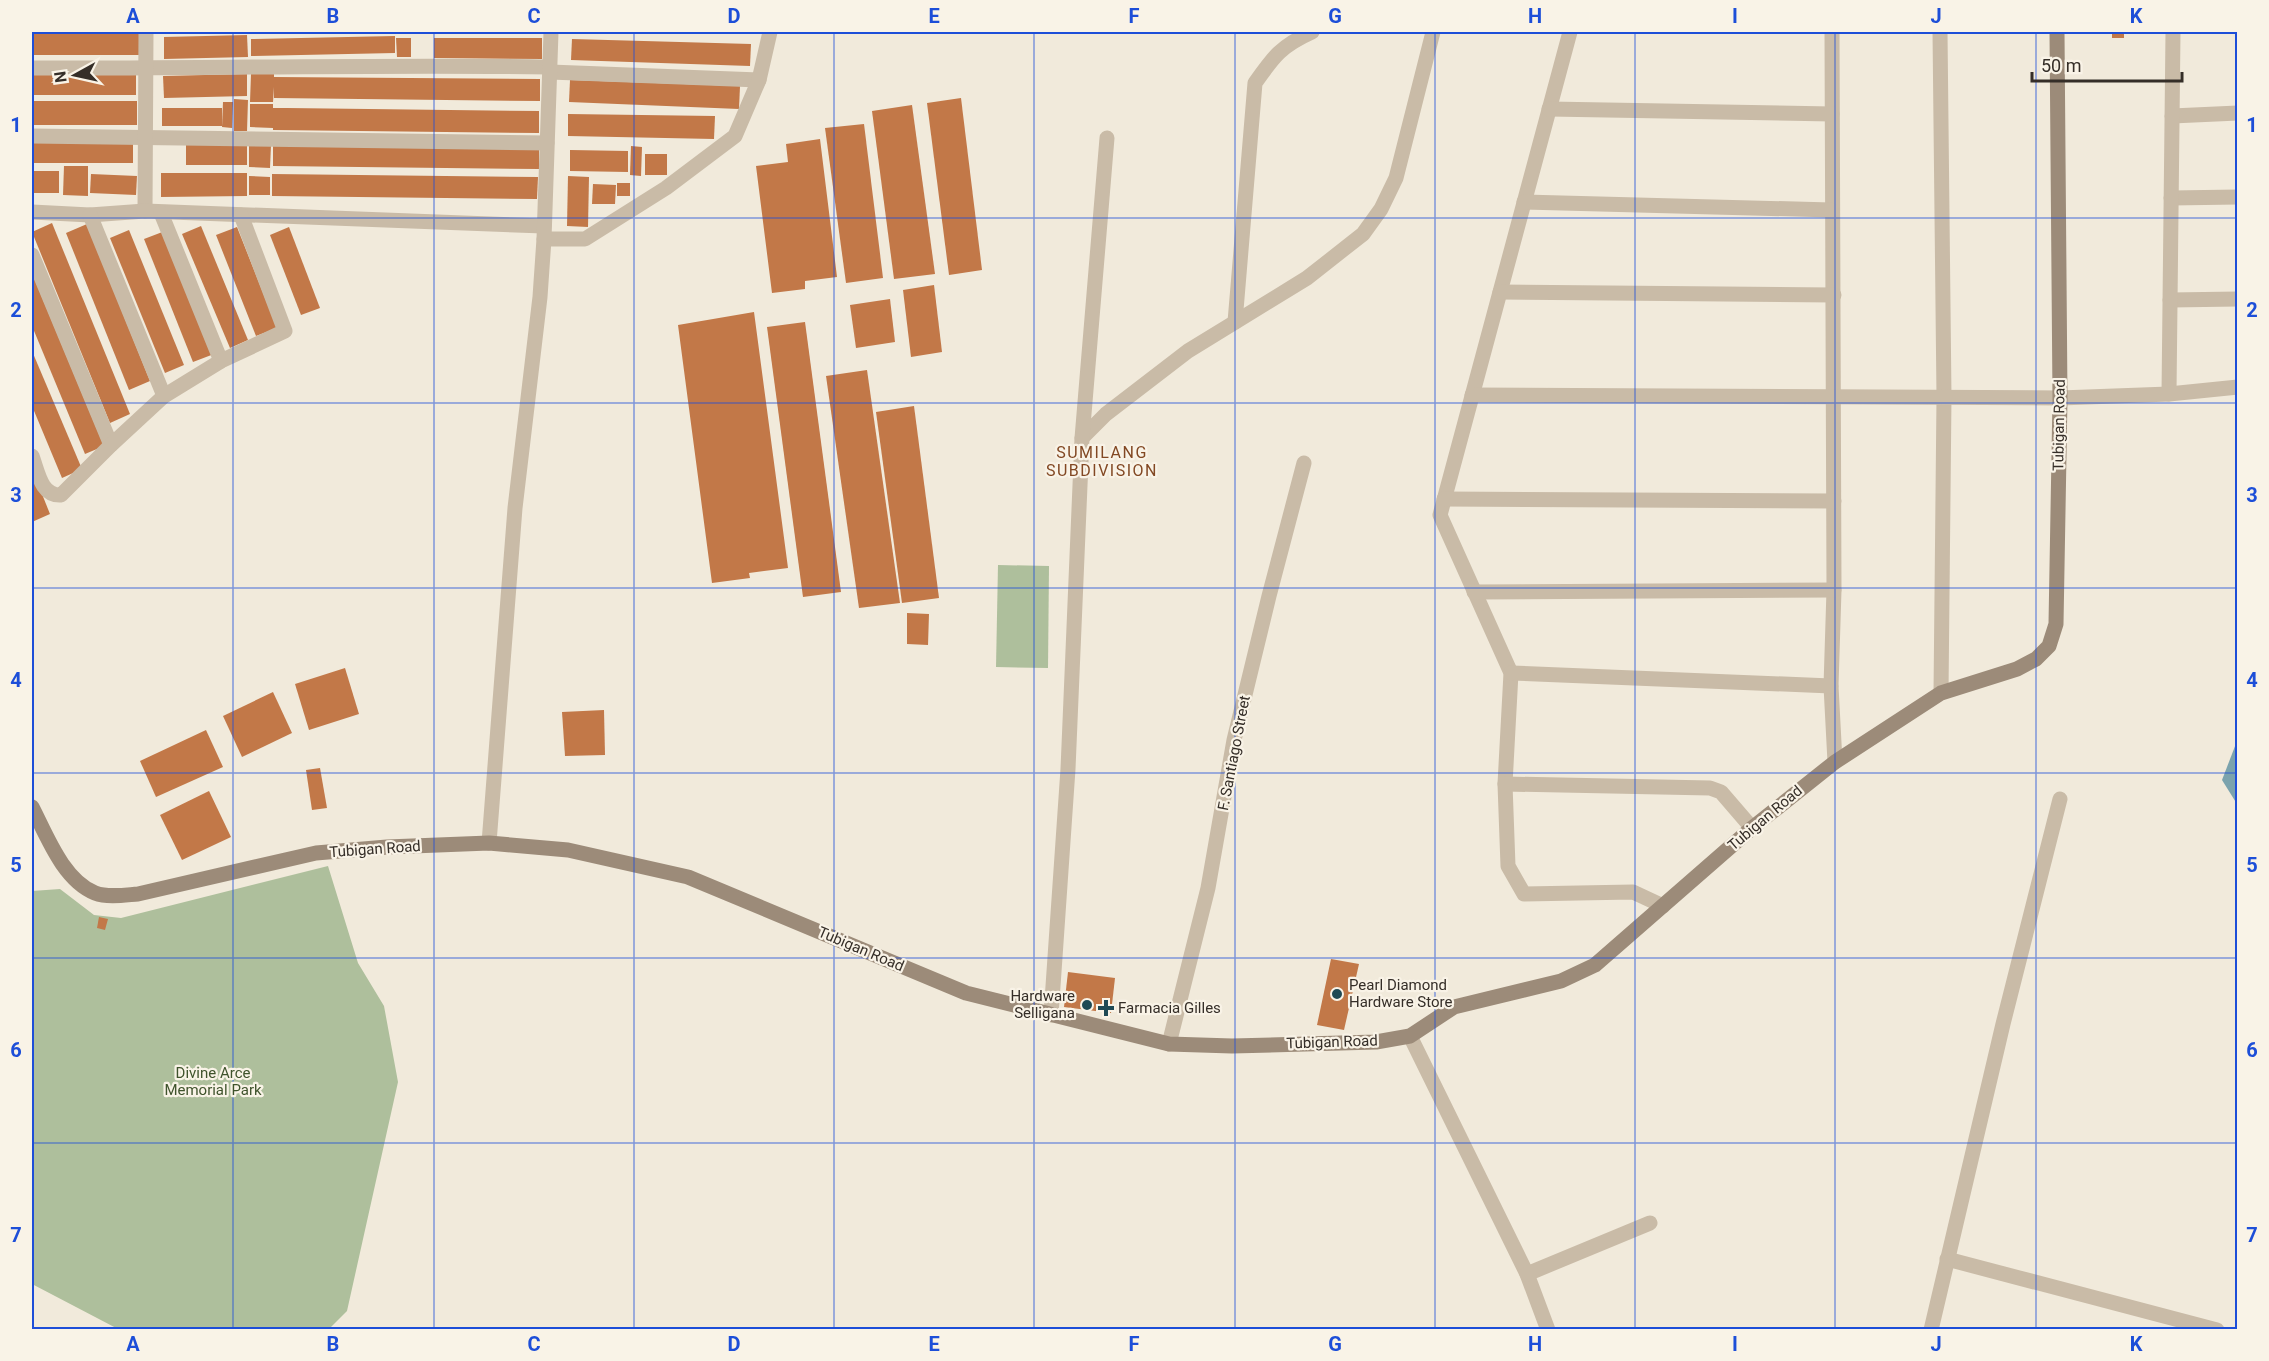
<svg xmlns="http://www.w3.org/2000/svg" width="2269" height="1361" font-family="Roboto,sans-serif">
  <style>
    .green { fill: #aebf9c }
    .water { fill: #7ba3ad }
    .building { fill: #c27848 }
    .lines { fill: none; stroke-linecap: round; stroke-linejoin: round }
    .street { stroke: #c9bba7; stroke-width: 15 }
    .secondary { stroke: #9c8b79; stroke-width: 15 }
    .grid { fill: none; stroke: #1d4ed8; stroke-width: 1.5; stroke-opacity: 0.55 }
    .poi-dot { fill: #1f4a55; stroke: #f9f3e7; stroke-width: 2 }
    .labels { text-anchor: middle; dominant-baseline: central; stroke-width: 4.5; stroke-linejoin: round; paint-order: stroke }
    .street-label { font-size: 15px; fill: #352e28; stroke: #f9f3e7 }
    .poi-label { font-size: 15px; fill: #352e28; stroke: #f9f3e7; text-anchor: start }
    .park-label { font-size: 15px; fill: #3f532c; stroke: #f9f3e7 }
    .neighbourhood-label { font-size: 16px; letter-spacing: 1.5px; fill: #824823; stroke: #f9f3e7 }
    .neatline { fill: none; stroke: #1d4ed8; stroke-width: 2 }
    .grid-label { font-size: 20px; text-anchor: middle; font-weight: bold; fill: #1d4ed8 }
  </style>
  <rect width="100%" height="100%" fill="#f1eadb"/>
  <g class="green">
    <polygon points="998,565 1049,566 1048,668 996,667"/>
    <polygon points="328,866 358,963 384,1006 398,1082 347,1311 329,1329 118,1329 32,1284 32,891 60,889 94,915 121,918"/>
  </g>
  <polygon class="water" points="2237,741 2238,804 2237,804 2222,780"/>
  <g class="building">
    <polygon points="32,32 139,32 140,55 32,55"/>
    <polygon points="717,32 752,32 752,34 717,33"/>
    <rect x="2112" y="32" width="12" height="6"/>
    <polygon points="247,35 248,57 164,59 164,37"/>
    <polygon points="395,36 395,53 251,56 251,39"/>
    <polygon points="396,38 411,38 411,57 397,57"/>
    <polygon points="434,38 542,38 542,59 434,58"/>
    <polygon points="572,39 751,44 750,66 571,60"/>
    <rect x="32" y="71" width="104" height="24"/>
    <polygon points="274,73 274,77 540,79 540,101 274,98 274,87 273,102 250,102 251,74"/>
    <polygon points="247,74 247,96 164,98 163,76"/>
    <polygon points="570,80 740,86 739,109 569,102"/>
    <polygon points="961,98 982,270 949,275 927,103"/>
    <polygon points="234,99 248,100 247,131 234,131"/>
    <rect x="32" y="101" width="105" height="24"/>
    <polygon points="223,102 233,102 232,128 222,127"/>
    <polygon points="250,104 273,104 273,108 287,108 539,111 539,133 273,130 273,128 250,127"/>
    <polygon points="912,105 935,274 894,279 872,111"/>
    <rect x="162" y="108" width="60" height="18"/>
    <polygon points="568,114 715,116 714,139 568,136"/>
    <polygon points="864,124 883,278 846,283 825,128"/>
    <rect x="32" y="138" width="101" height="25"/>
    <polygon points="820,139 837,277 805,281 805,289 772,293 756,166 788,162 786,144"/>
    <polygon points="247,144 247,165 186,165 186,145"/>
    <polygon points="273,144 539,147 539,169 273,166"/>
    <polygon points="249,145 271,145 270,168 249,167"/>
    <polygon points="631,146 642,147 641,176 630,175"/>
    <polygon points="570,150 628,151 628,172 570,171"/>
    <rect x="645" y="154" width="22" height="21"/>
    <polygon points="64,166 88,166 88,196 63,195"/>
    <rect x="32" y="171" width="27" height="22"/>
    <polygon points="161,173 247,173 247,196 161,197"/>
    <polygon points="91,174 137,176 136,195 90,193"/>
    <polygon points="272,174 538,177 537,199 272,196"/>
    <polygon points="249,176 270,177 270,195 249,195"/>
    <polygon points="568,176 589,177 588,227 567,226"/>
    <rect x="617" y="183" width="13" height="13"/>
    <polygon points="593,184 616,185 615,204 592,204"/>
    <polygon points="52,223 130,414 110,423 32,232"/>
    <polygon points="87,224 150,381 129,390 66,233"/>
    <polygon points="201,226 248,340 230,348 182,234"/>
    <polygon points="237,227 277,328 256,336 216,235"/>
    <polygon points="289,227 320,308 301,315 270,235"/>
    <polygon points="129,230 184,365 165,373 110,238"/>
    <polygon points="165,231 214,354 193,362 144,239"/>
    <polygon points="32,273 104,446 85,454 32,326"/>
    <polygon points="934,285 942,352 911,357 903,290"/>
    <polygon points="890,299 895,342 856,348 850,305"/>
    <polygon points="754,312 788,568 749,573 750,578 712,583 678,325"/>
    <polygon points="805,322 841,592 803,597 767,327"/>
    <polygon points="32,351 82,469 62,478 32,406"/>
    <polygon points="867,370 900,603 859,608 826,376"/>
    <polygon points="914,406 939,598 902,603 876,412"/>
    <polygon points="32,469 50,514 32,522"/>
    <polygon points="907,613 929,614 928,645 907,644"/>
    <polygon points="345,668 359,714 309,730 295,684"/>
    <polygon points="273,692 292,733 242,757 223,716"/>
    <polygon points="604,710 605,755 565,756 562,712"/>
    <polygon points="206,730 223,767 156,797 140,761"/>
    <polygon points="320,768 327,808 312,810 306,770"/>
    <polygon points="209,791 231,837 182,860 160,815"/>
    <polygon points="99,917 108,919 105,930 97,928"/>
    <polygon points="1331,959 1359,964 1344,1030 1317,1025"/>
    <polygon points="1068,972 1115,978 1111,1013 1064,1007"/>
  </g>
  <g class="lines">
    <g class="street">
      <polyline points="1570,32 1440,515 1511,673 1505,784 1508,866 1524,894 1633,892 1663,906"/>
      <polyline points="1832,32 1834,590 1831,686 1835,762"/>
      <polyline points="1940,32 1944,397 1941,693"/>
      <path d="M32,68C204,69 377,64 550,67"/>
      <polyline points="550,72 759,80"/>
      <polyline points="1549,109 1832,114"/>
      <polyline points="2172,116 2238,113"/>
      <polyline points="32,136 547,143"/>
      <polyline points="2171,198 2238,197"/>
      <polyline points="1524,202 1831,210"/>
      <polyline points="145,211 146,32"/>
      <polyline points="32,212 90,215 145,211 544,226"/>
      <polyline points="161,213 221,361"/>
      <polyline points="90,215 164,396"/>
      <polyline points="544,239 585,239 666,188 735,136 759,80 770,32"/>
      <polyline points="32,255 111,445"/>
      <polyline points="1500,292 1834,295"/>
      <polyline points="2170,300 2238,299"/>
      <path d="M1235,322L1255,83C1274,56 1281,46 1312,32"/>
      <polyline points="2169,394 2173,32"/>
      <polyline points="1472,395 2060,398 2169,394 2238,387"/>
      <polyline points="1082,438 1106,414 1188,351 1307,278 1363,234 1381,209 1396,178 1433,32"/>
      <path d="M32,456C38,472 41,496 61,495L111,445L164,396L221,361L285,331L241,215"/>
      <polyline points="1444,499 1834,501"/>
      <polyline points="1474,592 1834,590"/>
      <polyline points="1511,673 1831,686"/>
      <polyline points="1505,784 1710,788 1721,792 1752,828"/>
      <polyline points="489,843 515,508 540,297 544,239 551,32"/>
      <polyline points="1051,1015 1068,769 1082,438 1107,138"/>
      <polyline points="1410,1036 1527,1274 1548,1330"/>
      <polyline points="1169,1044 1208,888 1234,740 1269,596 1304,463"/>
      <polyline points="1947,1259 2217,1330"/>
      <polyline points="1527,1274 1650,1223"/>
      <polyline points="1931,1330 2003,1024 2060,799"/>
    </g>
    <path class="secondary" d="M32,807C47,836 63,880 95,893C108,898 125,895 138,894L316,853L387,847L489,843L568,850L688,877L966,993L1169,1044L1232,1046L1376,1042L1410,1036L1454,1007L1561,981L1595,965L1752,828L1835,762L1941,693L2017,669L2036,659L2049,646L2056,624L2060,398L2057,32"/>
  </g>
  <path class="grid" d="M233,32V1330M434,32V1330M634,32V1330M834,32V1330M1034,32V1330M1235,32V1330M1435,32V1330M1635,32V1330M1835,32V1330M2036,32V1330M32,218H2238M32,403H2238M32,588H2238M32,773H2238M32,958H2238M32,1143H2238"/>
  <g class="poi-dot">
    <circle cx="1337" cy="994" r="6"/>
    <circle cx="1087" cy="1005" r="6"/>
    <path d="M1103 999h6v6h6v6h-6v6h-6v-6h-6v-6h6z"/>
  </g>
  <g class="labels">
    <g class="street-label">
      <text transform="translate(2059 425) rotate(-89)">Tubigan Road</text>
      <text transform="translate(1234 753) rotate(-79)">F. Santiago Street</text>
      <text transform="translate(1765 818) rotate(-40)">Tubigan Road</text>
      <text transform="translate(375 849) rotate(-4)">Tubigan Road</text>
      <text transform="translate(861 949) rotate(23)">Tubigan Road</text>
      <text transform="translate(1332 1042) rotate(-2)">Tubigan Road</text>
    </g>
    <g class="poi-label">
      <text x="1349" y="985">Pearl Diamond<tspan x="1349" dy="17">Hardware Store</tspan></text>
      <text x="1075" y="996" text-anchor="end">Hardware<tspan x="1075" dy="17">Selligana</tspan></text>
      <text x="1118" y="1008">Farmacia Gilles</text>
    </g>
    <g class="park-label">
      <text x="213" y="1073">Divine Arce<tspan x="213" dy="17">Memorial Park</tspan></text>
    </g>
    <g class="neighbourhood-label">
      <text x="1102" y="452">SUMILANG<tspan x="1102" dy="18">SUBDIVISION</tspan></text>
    </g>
  </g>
  <rect width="2269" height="1361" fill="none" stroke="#f9f3e7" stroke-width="66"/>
  <g transform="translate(75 75) rotate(262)" stroke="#f9f3e7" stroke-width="4.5" paint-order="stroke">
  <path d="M0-4.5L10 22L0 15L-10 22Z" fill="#352e28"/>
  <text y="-9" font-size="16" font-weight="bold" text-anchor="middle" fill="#352e28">N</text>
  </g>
  <path d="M2032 72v9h150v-9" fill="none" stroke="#352e28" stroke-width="3"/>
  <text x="2041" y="72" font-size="18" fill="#352e28" stroke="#f9f3e7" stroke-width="4.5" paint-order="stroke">50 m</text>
  <rect x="33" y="33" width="2203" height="1295" class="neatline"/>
  <g class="grid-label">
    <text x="133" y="23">A</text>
    <text x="333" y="23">B</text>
    <text x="534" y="23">C</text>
    <text x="734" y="23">D</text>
    <text x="934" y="23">E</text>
    <text x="1134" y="23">F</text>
    <text x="1335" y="23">G</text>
    <text x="1535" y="23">H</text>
    <text x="1735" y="23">I</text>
    <text x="1936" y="23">J</text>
    <text x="2136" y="23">K</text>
    <text x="16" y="132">1</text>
    <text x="2252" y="132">1</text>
    <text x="16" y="317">2</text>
    <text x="2252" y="317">2</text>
    <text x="16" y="502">3</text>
    <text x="2252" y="502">3</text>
    <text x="16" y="687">4</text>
    <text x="2252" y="687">4</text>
    <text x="16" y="872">5</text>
    <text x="2252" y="872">5</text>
    <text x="16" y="1057">6</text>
    <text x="2252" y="1057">6</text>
    <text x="16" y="1242">7</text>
    <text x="2252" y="1242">7</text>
    <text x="133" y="1351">A</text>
    <text x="333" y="1351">B</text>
    <text x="534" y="1351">C</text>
    <text x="734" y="1351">D</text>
    <text x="934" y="1351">E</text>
    <text x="1134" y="1351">F</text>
    <text x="1335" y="1351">G</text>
    <text x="1535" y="1351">H</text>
    <text x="1735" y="1351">I</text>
    <text x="1936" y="1351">J</text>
    <text x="2136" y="1351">K</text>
  </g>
</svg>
